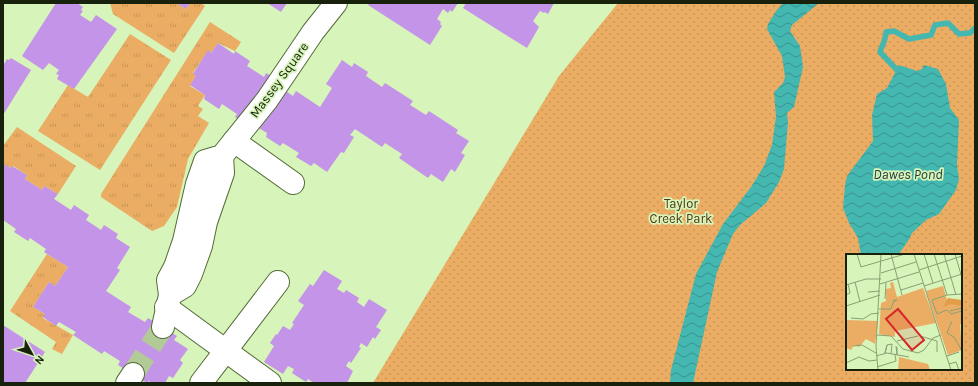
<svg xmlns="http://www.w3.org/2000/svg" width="978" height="386" font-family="Karla,sans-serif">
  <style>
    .grass { fill: url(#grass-tufts) }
    .park { fill: url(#park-dots); fill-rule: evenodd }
    .water { fill: url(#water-waves) }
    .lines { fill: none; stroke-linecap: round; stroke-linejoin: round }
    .stream { stroke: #43b7b0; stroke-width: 5.5 }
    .building { fill: #c394e8 }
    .minor-tunnel { stroke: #b1ca97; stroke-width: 22; stroke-dasharray: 22 11; stroke-linecap: butt }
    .minor-casing { stroke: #536b37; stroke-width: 24 }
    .minor { stroke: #fff; stroke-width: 22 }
    .labels { text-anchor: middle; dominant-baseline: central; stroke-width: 3.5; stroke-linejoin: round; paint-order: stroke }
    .street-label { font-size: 13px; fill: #17210b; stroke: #d7f4ba }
    .park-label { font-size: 13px; fill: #533714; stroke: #d7f4ba }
    .water-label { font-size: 14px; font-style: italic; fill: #243d3b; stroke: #d7f4ba }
    .inset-road { fill: none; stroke: #8aa074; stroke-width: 1 }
    .view { fill: #d62828; fill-opacity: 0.15; stroke: #d62828; stroke-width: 2 }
    .inset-edge { fill: none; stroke: #17210b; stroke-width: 2 }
  </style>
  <defs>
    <pattern id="grass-tufts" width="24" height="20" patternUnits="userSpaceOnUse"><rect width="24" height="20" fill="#ebad63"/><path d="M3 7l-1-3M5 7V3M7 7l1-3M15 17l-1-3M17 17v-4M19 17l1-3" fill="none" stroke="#c99555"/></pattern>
    <pattern id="park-dots" width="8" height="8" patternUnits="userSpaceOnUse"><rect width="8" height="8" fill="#ebad63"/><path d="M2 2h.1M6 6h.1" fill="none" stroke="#c99555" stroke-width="1.8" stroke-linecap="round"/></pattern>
    <pattern id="water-waves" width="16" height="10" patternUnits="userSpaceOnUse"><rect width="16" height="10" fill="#43b7b0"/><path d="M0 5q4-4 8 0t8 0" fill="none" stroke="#37948d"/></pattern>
  </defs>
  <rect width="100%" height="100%" fill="#d7f4ba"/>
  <g class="grass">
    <polygon points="110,3 176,3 186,9 190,3 201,3 205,6 174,53 113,14"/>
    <polygon points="210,22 241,42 235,51 218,43 211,53 208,51 193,73 196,76 190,86 205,95 198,106 203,109 198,116 209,123 188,159 177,207 164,226 152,231 101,197 101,194"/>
    <polygon points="130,34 171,60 100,170 38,131 68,85 88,97"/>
    <polygon points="17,127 76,166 58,194 44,186 42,190 25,179 27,175 13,166 11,168 3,164 3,146"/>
    <polygon points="47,254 68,267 55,286 49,282 33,307 45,314 43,318 73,335 62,354 52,349 56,342 10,311"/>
  </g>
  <path class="park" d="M618,3H975V383H373L559,76ZM847,255H961V369H847Z"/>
  <g class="water">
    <polygon points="783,3 819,3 792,25 790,31 800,46 803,67 794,107 787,113 788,122 784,169 779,182 766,203 740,225 733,234 717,272 693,383 670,383 671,370 696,274 723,224 751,187 764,166 772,145 776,117 774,92 783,83 785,77 782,56 767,29 768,24 776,11"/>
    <polygon points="899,65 917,71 922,69 924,65 938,69 946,84 950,108 959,120 957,165 959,179 956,190 939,214 926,220 912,233 908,241 898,255 861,255 858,238 849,223 843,208 845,185 847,176 873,141 872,115 877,94 887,88"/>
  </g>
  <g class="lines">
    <path class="stream" d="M897,70L880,52C882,45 886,40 886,32L894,31L909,39L931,35L935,25L948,23L959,34L970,33L975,28"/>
  </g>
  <g class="building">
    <polygon points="56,3 77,3 83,7 81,10 83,11 80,15 91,22 96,15 117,29 74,89 57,79 59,75 56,74 59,70 49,63 43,70 22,56"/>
    <polygon points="176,3 190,3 186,9"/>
    <polygon points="267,3 287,3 281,12"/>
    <polygon points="370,3 458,3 452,12 450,10 448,13 443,9 437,19 441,22 440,24 442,26 430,45 368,5"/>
    <polygon points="466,3 554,3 548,14 545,12 544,13 540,11 533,21 539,27 527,48 463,8"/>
    <polygon points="218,43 234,54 235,51 250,61 247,66 264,77 266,73 280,81 277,85 293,96 296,91 320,107 332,88 326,84 342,60 352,67 354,63 368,72 366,76 382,87 385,83 413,101 410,105 426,115 429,111 458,130 456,133 469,141 461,153 465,155 455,172 451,169 443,182 431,174 428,178 399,158 402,154 385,143 382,147 355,129 350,135 354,137 344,153 341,152 327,172 314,163 311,166 296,157 299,153 283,143 280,146 266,137 267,133 252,124 250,127 235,117 237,114 222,104 219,109 204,99 205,95 190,85 196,76 193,74 208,50 211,53"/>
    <polygon points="11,58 31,70 3,115 3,64 4,64 7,59 9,60"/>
    <polygon points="3,164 11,168 12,166 27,175 25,179 42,190 44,186 58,194 54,199 71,210 74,205 89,215 86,220 101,230 104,225 118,234 116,238 130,247 117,268 120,270 106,291 131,307 128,312 145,322 148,318 177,336 174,340 188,349 180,360 183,363 173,378 169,376 165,383 152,383 149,381 147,383 118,365 120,361 104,351 102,354 73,335 76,332 59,322 56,326 43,317 45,314 33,307 49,282 55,286 68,267 44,252 46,249 30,238 28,241 14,232 16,229 3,220"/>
    <polygon points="324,270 342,281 337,289 344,293 346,290 359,298 357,302 364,307 369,299 387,310 376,327 381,330 375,339 373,337 367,347 361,343 359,347 361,348 351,363 349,361 346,366 353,371 347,383 314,383 308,379 306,382 292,373 294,369 288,366 283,374 264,362 274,346 270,343 276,334 277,335 283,326 290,330 294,324 292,323 304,305 298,301 310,284 313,286"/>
    <polygon points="3,325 45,352 25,383 3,383"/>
  </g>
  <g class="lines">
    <polyline class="minor-tunnel" points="133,374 163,327"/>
    <defs>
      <g id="minor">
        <polyline points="234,141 293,183"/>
        <polyline points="170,295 185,286 191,274 201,246 206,222 223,173 222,156"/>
        <polyline points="166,307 270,383"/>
        <polyline points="163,327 170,295 168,280 175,267 184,241 197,184 205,161 222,156 267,100 313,32 336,3"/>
        <polyline points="127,383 133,374"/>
        <polyline points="201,383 278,282"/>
      </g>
    </defs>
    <use href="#minor" class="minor-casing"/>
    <use href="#minor" class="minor"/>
  </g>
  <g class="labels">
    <g class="street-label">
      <text transform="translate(279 80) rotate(-54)">Massey Square</text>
    </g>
    <g class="park-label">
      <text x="681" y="203">Taylor<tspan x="681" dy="15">Creek Park</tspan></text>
    </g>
    <g class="water-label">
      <text x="908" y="174">Dawes Pond</text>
    </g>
  </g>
  <g transform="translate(846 254)">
    <rect width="116" height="116" fill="#d7f4ba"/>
    <path d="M97,32L101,46L116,47V69L114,71L116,96L102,101L80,37Z" fill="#ebad63"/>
    <path d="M102,44L116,46V52L105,50L97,53Z" fill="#e19d48"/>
    <path d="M47,28L51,43L77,34L90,69L49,77V83L33,80L35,49L40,47V35L45,34L44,29ZM0,66L32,67L29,90L20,85L13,93L8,91L5,96L0,94ZM53,103L82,110L84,116H52Z" fill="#ebad63"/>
    <path class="inset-road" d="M11,0L15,13L59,0M45,0L56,41M68,0L105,116M78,0L87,29M88,0L101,41L116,40M98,0L110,41M109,0L116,24M73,16L116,2M35,19L70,8M9,28L14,48M34,30L73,18M0,31L20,25H35M78,32L116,20M55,36L77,29M22,38L34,37M0,41L4,39L2,30M101,41L86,46L91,60L101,56L105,60L116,57M39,45L40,29M0,52L34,41M33,55H45L48,46H51L47,48M104,57L116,54M5,64L17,65L25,60L33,59M106,67L101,79L108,83L116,97M31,81L45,82L57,95L72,99L78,96L87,84L95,81M74,82L91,87V98M51,87L72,82M41,91L46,90L45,100M7,92L16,91L30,99M50,92L51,101V93M39,99L41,91L39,99M30,102L41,99L63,103M101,102L113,98M0,109L13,103L23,107L31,106M103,110L110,108L113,116M31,113L50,107L49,101M32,116L30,92L35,0"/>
    <path class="view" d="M52,55L78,86L66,96L40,65Z"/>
    <rect width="116" height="116" class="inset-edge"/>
  </g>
  <rect width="978" height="386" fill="none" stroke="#17210b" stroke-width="8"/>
  <g transform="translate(32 354) rotate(130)" stroke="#d7f4ba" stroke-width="3" paint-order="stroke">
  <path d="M0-3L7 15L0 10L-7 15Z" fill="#17210b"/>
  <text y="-6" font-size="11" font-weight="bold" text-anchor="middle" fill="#17210b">N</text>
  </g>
</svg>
